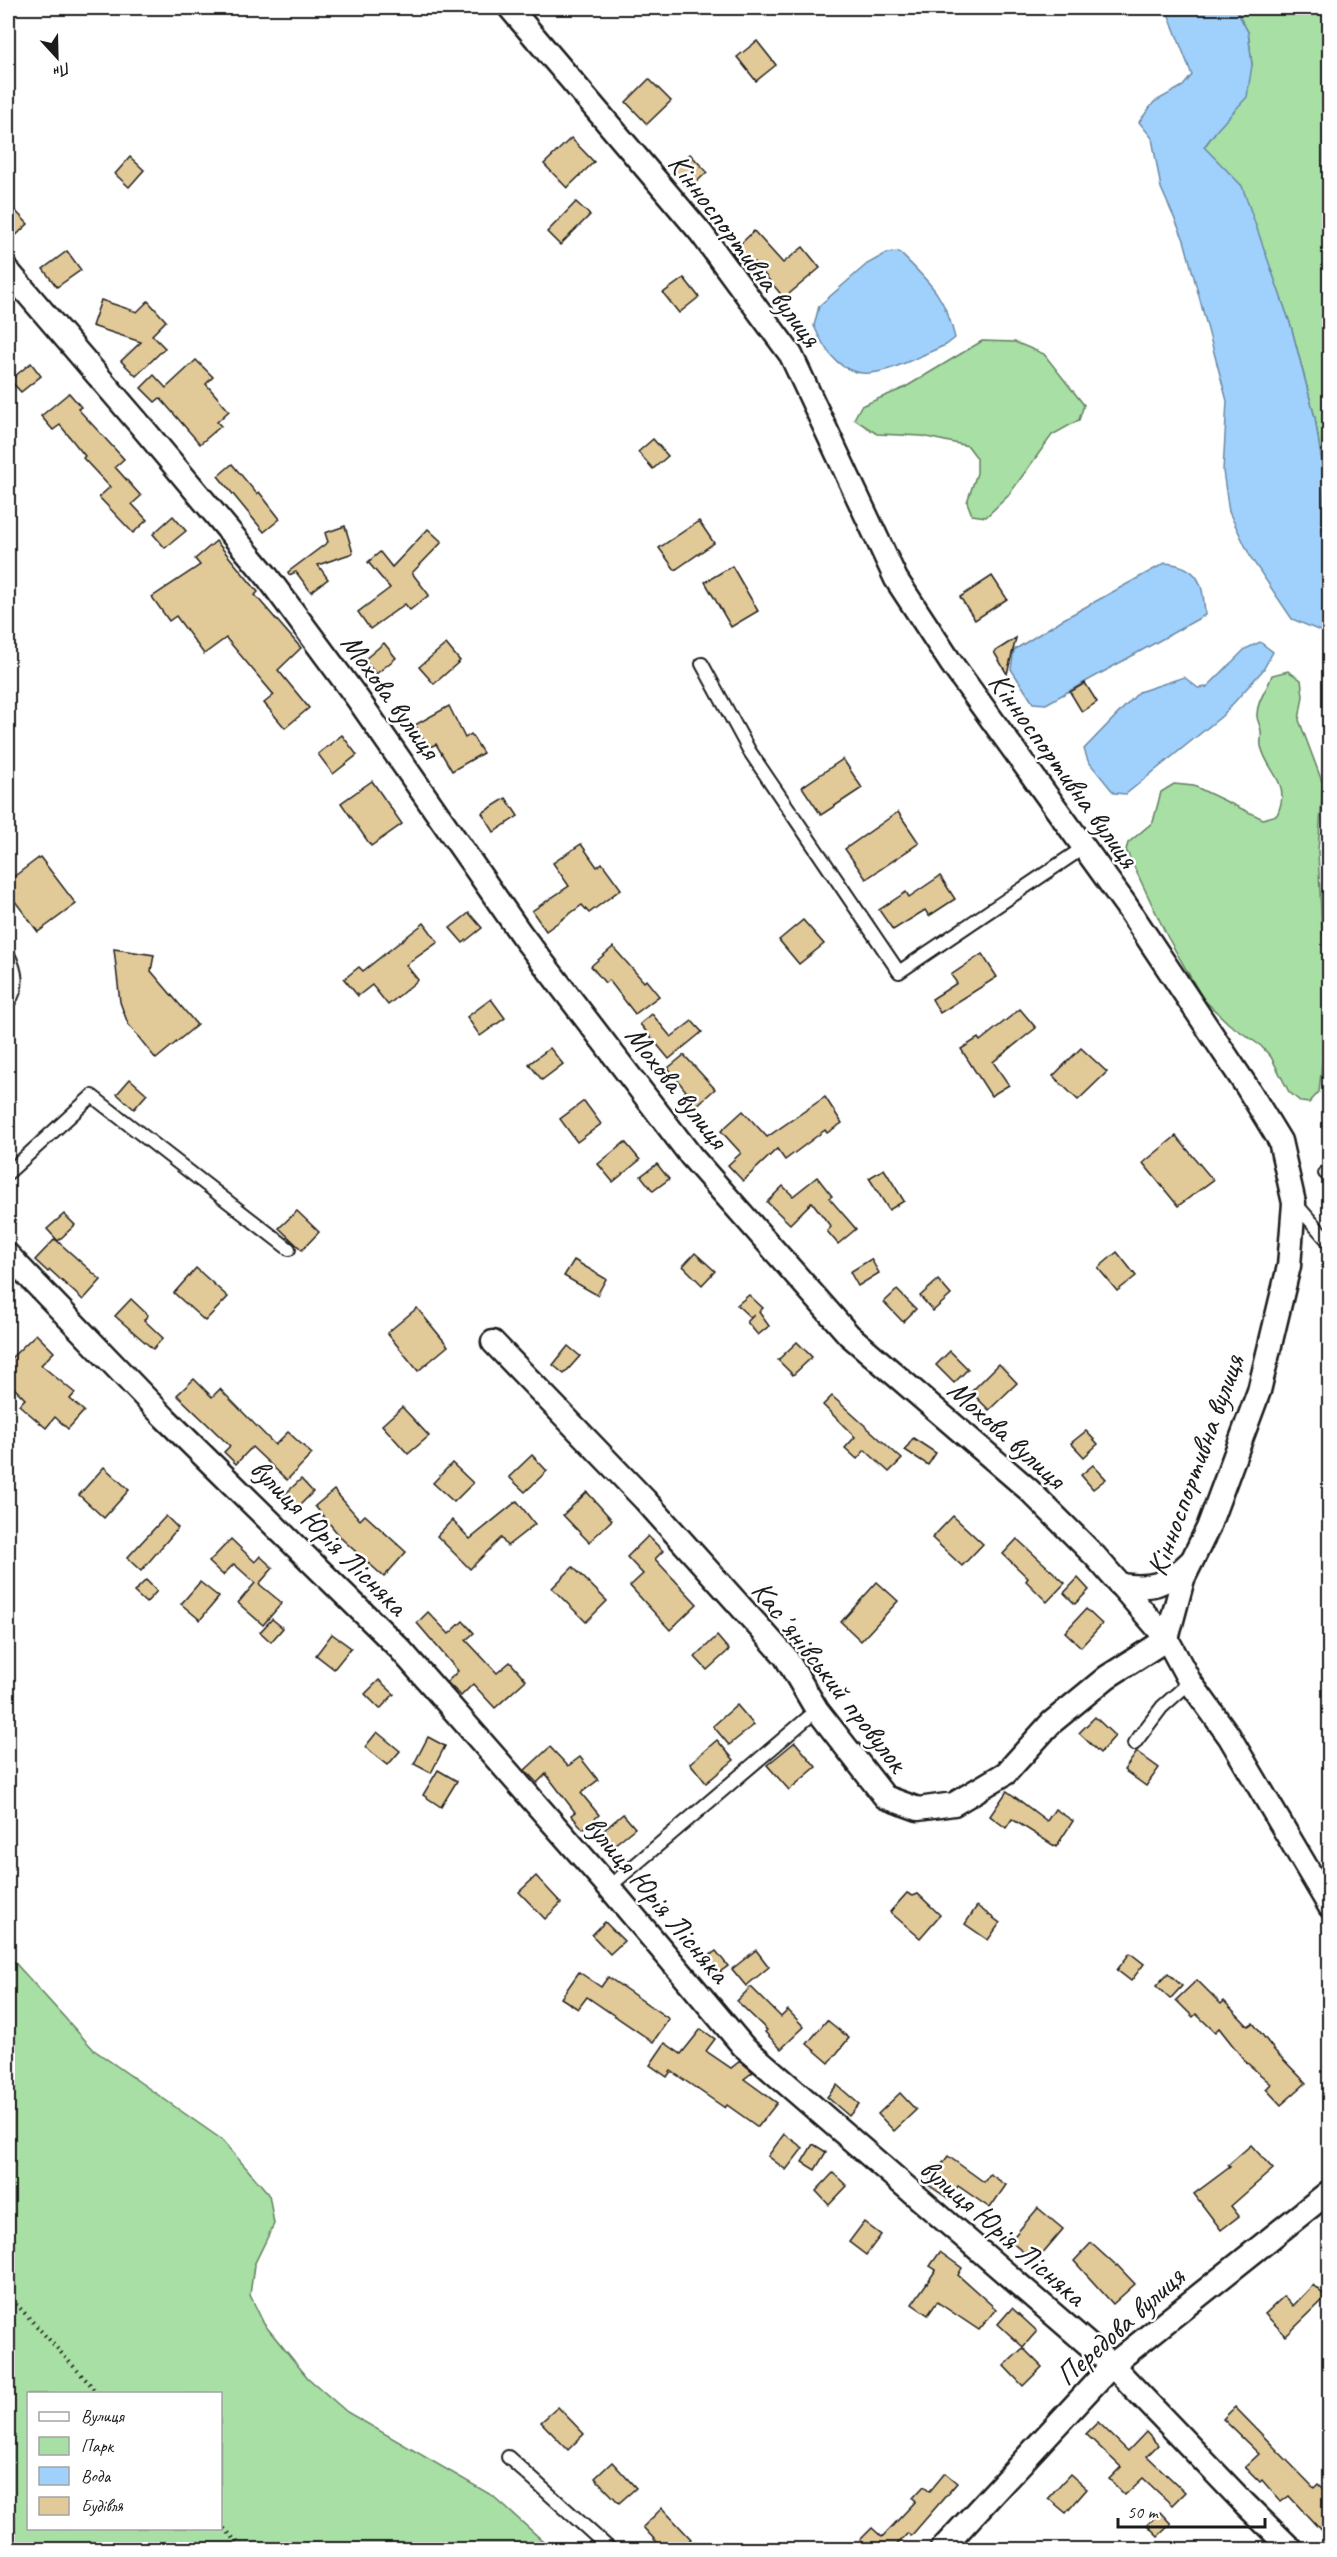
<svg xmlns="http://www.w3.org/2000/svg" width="1337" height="2557" font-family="Caveat,sans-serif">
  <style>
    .green { fill: #a7dfa4; stroke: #627e60; stroke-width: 1.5; fill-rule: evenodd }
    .water { fill: #a0d1fd; stroke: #6b89a3; stroke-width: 1.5 }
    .building { fill: #e2c998; stroke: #1c1c1c; stroke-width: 1.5 }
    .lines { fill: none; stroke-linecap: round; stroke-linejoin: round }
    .service-casing { stroke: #1c1c1c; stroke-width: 16 }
    .minor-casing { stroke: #1c1c1c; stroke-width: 27 }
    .path { stroke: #1c1c1c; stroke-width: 4; stroke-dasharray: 1.5 4.5; stroke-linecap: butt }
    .service { stroke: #fff; stroke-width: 12 }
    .minor { stroke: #fff; stroke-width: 22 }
    .labels { text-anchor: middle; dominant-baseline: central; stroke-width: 5; stroke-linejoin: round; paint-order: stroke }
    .street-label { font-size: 30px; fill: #1c1c1c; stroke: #fff }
  </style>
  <rect width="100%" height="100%" fill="#fff"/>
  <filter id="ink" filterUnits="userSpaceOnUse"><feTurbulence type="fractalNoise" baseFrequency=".0167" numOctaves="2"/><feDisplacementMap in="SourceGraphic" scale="12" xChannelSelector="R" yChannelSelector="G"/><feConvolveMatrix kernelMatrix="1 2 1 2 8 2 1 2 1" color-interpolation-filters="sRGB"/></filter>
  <g filter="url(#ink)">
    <g class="green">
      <polygon points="1235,8 1329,8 1330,527 1322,532 1325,483 1315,418 1291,326 1267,259 1204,147 1216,131 1252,65 1248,32"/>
      <polygon points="982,341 1015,342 1044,354 1084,405 1079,420 1052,435 1008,496 986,517 972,515 967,502 977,473 977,458 968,446 922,436 877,434 854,419 861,406 904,388"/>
      <path d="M1288,671L1301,680L1303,696L1299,720L1323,784L1318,851L1322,931L1327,956L1326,1027L1319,1092L1309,1103L1301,1102L1289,1092L1271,1057L1261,1046L1229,1024L1203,999L1167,936L1126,850L1128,843L1153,822L1161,792L1174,784L1194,786L1263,819L1277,815C1292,781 1268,775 1261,746C1260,741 1262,736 1261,732C1261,725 1256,720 1257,714C1257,700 1268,689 1272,675Z"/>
      <path d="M8,1955L94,2050L221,2139L269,2194L274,2224L254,2265L250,2295L264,2324L308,2378L347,2412L493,2496L552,2549H8ZM28,2394H220V2528H28Z"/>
    </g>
    <g class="water">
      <polygon points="1166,8 1235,8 1248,32 1252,65 1247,97 1216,131 1204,147 1242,186 1291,326 1315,418 1325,483 1322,531 1330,527 1329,627 1320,631 1292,619 1251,558 1229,512 1223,471 1227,401 1184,240 1161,188 1152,138 1139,122 1154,102 1183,86 1192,75"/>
      <path d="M899,252C929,282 945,295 955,338L946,345C888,369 847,402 814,326L819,306L867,264L887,253Z"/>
      <path d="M1165,563C1200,566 1203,584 1205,615L1046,704L1033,703L1011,669L1014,650L1060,621Z"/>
      <polygon points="1260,642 1273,652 1263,670 1222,716 1126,794 1114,793 1088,761 1084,749 1139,692 1184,677 1198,688 1207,687 1245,649"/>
    </g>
    <g class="building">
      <polygon points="757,41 776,65 756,81 737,57"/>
      <polygon points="649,79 671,101 647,124 626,102"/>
      <polygon points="571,138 594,162 567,188 544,164"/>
      <polygon points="690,154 707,172 689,189 672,171"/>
      <polygon points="130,157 144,170 129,187 115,174"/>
      <polygon points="576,202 590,215 560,245 547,232"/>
      <polygon points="8,203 28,224 8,243"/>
      <polygon points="754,231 783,263 803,247 820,268 784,298 754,262 746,270 732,252"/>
      <polygon points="67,251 81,270 57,287 43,269"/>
      <polygon points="684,278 699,297 679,313 663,293"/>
      <polygon points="101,300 137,312 148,301 166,321 152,335 165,348 136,376 121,361 141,342 92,326"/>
      <polygon points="196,360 213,377 206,384 229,411 217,422 221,426 200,444 160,398 155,402 141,388 154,375 166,388"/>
      <polygon points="31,363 41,376 21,392 10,380"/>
      <polygon points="69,393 81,407 78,409 124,459 115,467 141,496 132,504 147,520 133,533 99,497 110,487 83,458 85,456 60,425 53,430 41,416"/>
      <polygon points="653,439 668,456 653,469 638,452"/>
      <polygon points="232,464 257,494 259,492 280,519 264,532 218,476"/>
      <polygon points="173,516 186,531 165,548 153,534"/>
      <polygon points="699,521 714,543 675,570 659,548"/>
      <polygon points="345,526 353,553 318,565 328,579 311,592 296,572 289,575 288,572 328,542 325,533"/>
      <polygon points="428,529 442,542 412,573 429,595 410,610 405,604 370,629 358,612 390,588 368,562 380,552 392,567"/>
      <polygon points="216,541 258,592 255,595 301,648 278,670 309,708 285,728 264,703 274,695 226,638 204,654 176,616 169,621 152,597 200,565 195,559"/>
      <polygon points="732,566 758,611 731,627 705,582"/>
      <polygon points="992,576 1007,599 975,620 960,597"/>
      <polygon points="1016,638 1007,674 994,652"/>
      <polygon points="384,643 396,658 376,674 364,660"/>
      <polygon points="446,644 460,661 434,684 419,667"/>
      <polygon points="1085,683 1097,702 1082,712 1070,692"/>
      <polygon points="449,706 465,738 471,734 483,753 452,771 436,744 428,748 415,725"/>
      <polygon points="342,735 357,755 333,774 318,754"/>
      <polygon points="843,759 862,788 821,815 802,787"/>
      <polygon points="372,781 402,824 371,846 341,803"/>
      <polygon points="506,798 518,816 494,832 482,813"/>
      <polygon points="898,812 919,843 866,879 845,849"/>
      <polygon points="581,844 597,867 602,863 621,889 589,913 582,905 546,931 532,911 569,886 553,863"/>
      <polygon points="40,857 76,904 38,932 8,892 8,881"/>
      <polygon points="940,876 955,899 929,916 925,910 893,930 879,910 906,892 909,897"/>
      <polygon points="469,913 482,928 463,943 450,928"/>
      <polygon points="803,920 824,944 799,964 779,940"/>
      <polygon points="424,923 438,942 406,965 418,980 388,1005 372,985 358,996 344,979 359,967 363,971"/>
      <polygon points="613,947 644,982 646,980 659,996 635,1014 609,980 605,983 591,966"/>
      <polygon points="114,949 154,955 151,971 197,1025 156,1059 128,1024 120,1002"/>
      <polygon points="982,954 997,977 940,1013 932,999 957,983 951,975"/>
      <polygon points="491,999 505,1018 480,1036 467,1017"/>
      <polygon points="1020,1009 1036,1028 993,1062 1009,1085 991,1096 961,1049 978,1038 980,1041"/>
      <polygon points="652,1014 671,1037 692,1021 702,1032 669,1059 640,1024"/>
      <polygon points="550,1048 563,1064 542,1080 529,1064"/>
      <polygon points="1081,1048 1107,1072 1078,1100 1053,1076"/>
      <polygon points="684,1055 715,1089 694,1108 682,1094 686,1091 668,1068"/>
      <polygon points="130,1079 147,1094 134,1109 117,1094"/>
      <polygon points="825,1097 842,1123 827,1133 825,1130 785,1160 777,1149 743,1181 728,1165 741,1153 721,1131 743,1111 767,1137"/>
      <polygon points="584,1101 601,1124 577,1142 560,1119"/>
      <polygon points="1176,1136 1213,1180 1178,1206 1143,1163"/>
      <polygon points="625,1142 640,1160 613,1182 598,1164"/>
      <polygon points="657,1164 669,1179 653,1191 641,1176"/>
      <polygon points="884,1169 904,1201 889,1210 869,1178"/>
      <polygon points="817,1177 832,1196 829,1198 856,1229 838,1244 827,1231 831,1227 812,1202 790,1224 767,1202 783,1186 793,1196"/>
      <polygon points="297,1211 319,1232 302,1250 279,1228"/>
      <polygon points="64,1214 75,1225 58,1241 47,1229"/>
      <polygon points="55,1239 101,1280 83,1300 50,1270 48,1272 35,1260"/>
      <polygon points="1117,1252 1136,1276 1117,1291 1098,1268"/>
      <polygon points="695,1253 715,1271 702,1285 683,1266"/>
      <polygon points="871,1259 879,1273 858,1286 850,1272"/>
      <polygon points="574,1260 606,1279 597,1295 564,1276"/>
      <polygon points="196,1268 228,1297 205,1321 174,1293"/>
      <polygon points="938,1280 951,1295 933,1311 920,1296"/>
      <polygon points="897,1290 916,1309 903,1322 884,1302"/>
      <polygon points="749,1295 763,1308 759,1312 769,1326 758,1335 747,1322 754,1315 751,1318 737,1305"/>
      <polygon points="131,1299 148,1315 144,1320 163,1338 153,1349 115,1316"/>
      <polygon points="417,1308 448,1346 418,1371 387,1333"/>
      <polygon points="36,1334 54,1352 41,1365 75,1393 70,1399 84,1411 68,1429 55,1417 46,1428 19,1405 25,1399 8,1382 8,1361"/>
      <polygon points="797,1342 812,1357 793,1375 778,1360"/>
      <polygon points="568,1346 580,1356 564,1374 553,1365"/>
      <polygon points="950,1351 968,1369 954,1383 936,1365"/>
      <polygon points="999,1364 1017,1383 989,1410 971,1392"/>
      <polygon points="194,1379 212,1397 220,1389 275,1445 288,1432 312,1454 287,1480 252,1447 236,1464 224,1452 230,1446 177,1395"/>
      <polygon points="832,1396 902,1459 889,1472 865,1450 857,1459 845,1448 855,1437 823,1405"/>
      <polygon points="402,1407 429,1436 408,1454 382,1425"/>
      <polygon points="1086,1431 1098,1444 1084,1457 1071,1443"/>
      <polygon points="913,1438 936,1453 928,1465 905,1450"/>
      <polygon points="532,1455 547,1471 525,1492 509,1477"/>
      <polygon points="452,1463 473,1483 454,1502 433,1483"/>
      <polygon points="1093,1465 1106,1479 1093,1489 1081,1475"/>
      <polygon points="104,1467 129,1490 104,1518 79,1495"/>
      <polygon points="301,1479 313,1492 294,1511 281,1498"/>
      <polygon points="334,1490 360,1520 365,1515 406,1552 384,1577 343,1540 315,1506"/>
      <polygon points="587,1492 612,1520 589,1542 563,1515"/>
      <polygon points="517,1501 535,1524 507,1546 501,1538 470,1569 437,1536 452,1520 470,1539"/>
      <polygon points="166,1516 178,1528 141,1571 127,1558"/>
      <polygon points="953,1516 983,1544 962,1566 932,1538"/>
      <polygon points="648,1536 663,1551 655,1559 697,1604 670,1630 630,1586 643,1574 627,1557"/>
      <polygon points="231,1539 255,1562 260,1556 273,1568 259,1584 282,1603 263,1625 238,1603 255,1583 234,1564 223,1575 209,1562"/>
      <polygon points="1017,1539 1065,1583 1047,1602 1026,1581 1028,1578 1003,1554"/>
      <polygon points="573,1567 607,1601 586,1622 552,1588"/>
      <polygon points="1078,1578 1089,1590 1075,1604 1064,1593"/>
      <polygon points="146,1580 157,1591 146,1603 134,1592"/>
      <polygon points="200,1582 219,1597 200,1620 181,1604"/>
      <polygon points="877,1582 898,1601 861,1641 841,1622"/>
      <polygon points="1086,1609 1102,1624 1081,1647 1065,1632"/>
      <polygon points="428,1612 449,1634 463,1621 474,1633 466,1640 497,1673 510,1662 526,1680 495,1708 473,1684 461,1696 447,1682 458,1671 417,1623"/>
      <polygon points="272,1619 283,1628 271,1642 260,1632"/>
      <polygon points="332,1634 351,1648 334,1669 316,1655"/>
      <polygon points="717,1636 729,1650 707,1670 695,1657"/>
      <polygon points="379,1680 394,1694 380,1709 365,1694"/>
      <polygon points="737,1705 754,1725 729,1745 713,1726"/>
      <polygon points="1095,1717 1115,1736 1100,1753 1079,1733"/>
      <polygon points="377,1732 400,1751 388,1765 365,1747"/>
      <polygon points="428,1737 445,1746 431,1773 414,1764"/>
      <polygon points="717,1740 734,1760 706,1783 690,1763"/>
      <polygon points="795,1742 816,1767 789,1790 767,1765"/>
      <polygon points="550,1747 568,1766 580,1757 598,1780 581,1793 599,1815 583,1829 571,1815 575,1812 546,1774 537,1783 525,1770"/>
      <polygon points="1137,1752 1159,1768 1146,1786 1124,1770"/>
      <polygon points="438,1770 457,1781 441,1807 423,1795"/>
      <polygon points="1007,1791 1047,1821 1055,1809 1073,1821 1056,1847 1012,1819 1006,1828 990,1816"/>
      <polygon points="623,1814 635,1828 609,1849 597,1836"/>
      <polygon points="536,1876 561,1903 545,1919 519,1892"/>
      <polygon points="907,1893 913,1896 918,1894 940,1915 920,1938 890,1912"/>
      <polygon points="977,1906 1000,1923 988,1940 965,1924"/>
      <polygon points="605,1922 624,1941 610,1954 592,1935"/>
      <polygon points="756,1950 769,1967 746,1986 732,1969"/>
      <polygon points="716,1951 728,1966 713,1977 702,1961"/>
      <polygon points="1130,1953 1144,1964 1131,1981 1117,1970"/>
      <polygon points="579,1972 601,1987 608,1977 669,2019 653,2042 587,1997 578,2009 561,1998"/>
      <polygon points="1168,1973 1182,1986 1170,1999 1156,1986"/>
      <polygon points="1197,1980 1221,2004 1224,2001 1248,2026 1253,2023 1275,2051 1306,2083 1281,2105 1266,2089 1271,2084 1245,2061 1219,2028 1215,2032 1196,2014 1193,2017 1176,2000"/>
      <polygon points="751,1987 781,2017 788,2010 804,2027 781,2049 765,2032 767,2030 737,2001"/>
      <polygon points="827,2020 849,2038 829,2063 807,2044"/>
      <polygon points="701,2029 715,2039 706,2051 731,2068 740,2061 753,2072 744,2079 777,2103 758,2127 727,2105 725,2108 671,2071 667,2077 650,2065 665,2043 681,2054"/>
      <polygon points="837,2085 859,2104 849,2116 827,2097"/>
      <polygon points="900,2093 916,2110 894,2131 878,2114"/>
      <polygon points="784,2134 803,2148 786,2170 768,2156"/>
      <polygon points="813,2144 826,2152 815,2170 802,2162"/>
      <polygon points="1251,2145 1273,2169 1231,2206 1239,2216 1221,2230 1194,2194 1230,2167 1228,2165"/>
      <polygon points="948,2156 984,2182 990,2174 1006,2185 990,2208 958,2186 949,2199 927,2184"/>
      <polygon points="833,2173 847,2186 829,2205 816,2191"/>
      <polygon points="1038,2208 1063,2229 1035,2262 1010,2241"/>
      <polygon points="864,2222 881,2235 866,2255 849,2242"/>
      <polygon points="1091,2243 1116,2266 1117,2265 1135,2284 1113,2304 1074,2261"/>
      <polygon points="940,2252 962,2268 958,2275 996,2309 979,2330 937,2302 928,2315 912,2304 936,2270 930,2266"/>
      <polygon points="1313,2285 1326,2297 1286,2336 1265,2314 1284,2296 1293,2306"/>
      <polygon points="1012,2308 1037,2331 1023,2347 998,2324"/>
      <polygon points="1023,2348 1042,2367 1023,2386 1004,2366"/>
      <polygon points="558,2407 584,2434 568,2450 541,2422"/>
      <polygon points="1235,2407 1314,2488 1318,2484 1329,2495 1329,2539 1289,2496 1281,2502 1262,2480 1260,2482 1245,2467 1259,2454 1223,2419"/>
      <polygon points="1098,2422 1128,2451 1146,2432 1158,2445 1147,2456 1185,2492 1172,2505 1143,2478 1125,2495 1109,2479 1121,2467 1086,2434"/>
      <polygon points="612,2462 636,2488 619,2503 595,2478"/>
      <polygon points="945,2473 957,2483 911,2536 908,2533 894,2548 895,2550 870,2550 860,2540 872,2528 882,2537 916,2501 913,2498 924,2486 930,2491"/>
      <polygon points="1070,2474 1087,2489 1066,2513 1048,2498"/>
      <polygon points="662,2508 691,2539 680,2550 664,2550 643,2527"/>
      <polygon points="1160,2512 1171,2524 1158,2536 1147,2525"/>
    </g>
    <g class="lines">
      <defs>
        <g id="service">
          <polyline points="702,664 750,752 899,972 1083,848"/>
          <path d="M8,954C16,971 20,986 8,1003"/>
          <polyline points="8,1173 92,1096 289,1249"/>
          <polyline points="1325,1173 1330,1174"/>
          <polyline points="1295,1203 1330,1243"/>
          <polyline points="1134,1744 1162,1707 1190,1682"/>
          <polyline points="609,1887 817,1710"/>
          <polyline points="508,2457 611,2550"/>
        </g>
        <g id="minor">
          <polyline points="8,271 142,427 266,575 357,698 521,934 691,1156 849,1335 1029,1490 1095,1556 1167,1639 1190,1682 1229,1736 1330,1907"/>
          <polyline points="8,1255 165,1418 400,1649 609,1887 743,2046 1112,2365 1245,2504 1292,2550"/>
          <polyline points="493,1342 645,1500 785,1656 817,1710 885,1797 918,1809 954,1804 1006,1773 1051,1723 1107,1677 1167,1639 1183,1579 1208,1528 1259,1391 1289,1266 1294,1203 1280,1141 1247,1087 1125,904 951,663 896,579 791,355 701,233 510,8"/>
          <path d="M1120,1585C1150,1589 1166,1586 1189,1563"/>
          <polyline points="941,2550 1112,2365 1330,2191"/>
        </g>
      </defs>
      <use href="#service" class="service-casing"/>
      <use href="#minor" class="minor-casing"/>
      <g class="path">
        <polyline points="1327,1159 1330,1142"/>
        <polyline points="8,2295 99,2394"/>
        <polyline points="220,2524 245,2550"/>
      </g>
      <use href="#service" class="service"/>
      <use href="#minor" class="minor"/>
    </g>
  </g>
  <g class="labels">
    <g class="street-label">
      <text transform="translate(745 250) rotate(53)">Кінноспортивна вулиця</text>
      <text transform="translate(391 696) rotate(54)">Мохова вулиця</text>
      <text transform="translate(1064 770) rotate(54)">Кінноспортивна вулиця</text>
      <text transform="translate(677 1087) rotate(52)">Мохова вулиця</text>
      <text transform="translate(1007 1434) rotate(42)">Мохова вулиця</text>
      <text transform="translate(1195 1465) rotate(-70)">Кінноспортивна вулиця</text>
      <text transform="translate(329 1537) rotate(45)">вулиця Юрія Лісняка</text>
      <text transform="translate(830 1676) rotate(52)">Касʼянівський провулок</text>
      <text transform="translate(657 1899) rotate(50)">вулиця Юрія Лісняка</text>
      <text transform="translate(1003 2232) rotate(41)">вулиця Юрія Лісняка</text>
      <text transform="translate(1120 2326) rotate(-42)">Передова вулиця</text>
    </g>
  </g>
  <rect width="1337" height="2557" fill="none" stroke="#fff" stroke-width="30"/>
  <rect x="15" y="15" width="1307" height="2527" fill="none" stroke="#1c1c1c" stroke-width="2" filter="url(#ink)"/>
  <rect x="27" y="2392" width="195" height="138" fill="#ffffff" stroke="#a4a4a4" stroke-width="1.5"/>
  <rect x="39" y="2412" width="30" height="9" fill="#ffffff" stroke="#a4a4a4" stroke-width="1.5"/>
  <text x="81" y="2422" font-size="18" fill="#1c1c1c">Вулиця</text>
  <rect x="39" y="2437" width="30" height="18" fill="#a7dfa4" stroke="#a4a4a4" stroke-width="1.5"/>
  <text x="81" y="2452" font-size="18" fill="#1c1c1c">Парк</text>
  <rect x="39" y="2467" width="30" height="18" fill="#a0d1fd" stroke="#a4a4a4" stroke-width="1.5"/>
  <text x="81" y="2482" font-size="18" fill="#1c1c1c">Вода</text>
  <rect x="39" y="2497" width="30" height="18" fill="#e2c998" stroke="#a4a4a4" stroke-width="1.5"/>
  <text x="81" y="2512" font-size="18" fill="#1c1c1c">Будівля</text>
  <g transform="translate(57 57) rotate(158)" stroke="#ffffff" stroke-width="4.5" paint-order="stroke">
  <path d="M0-4.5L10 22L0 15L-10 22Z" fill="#1c1c1c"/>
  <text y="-9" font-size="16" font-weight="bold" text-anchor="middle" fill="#1c1c1c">Пн</text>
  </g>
  <path d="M1118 2518v9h147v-9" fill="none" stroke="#1c1c1c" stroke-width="3"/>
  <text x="1127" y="2518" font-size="18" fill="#1c1c1c" stroke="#ffffff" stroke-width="4.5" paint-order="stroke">50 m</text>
</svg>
